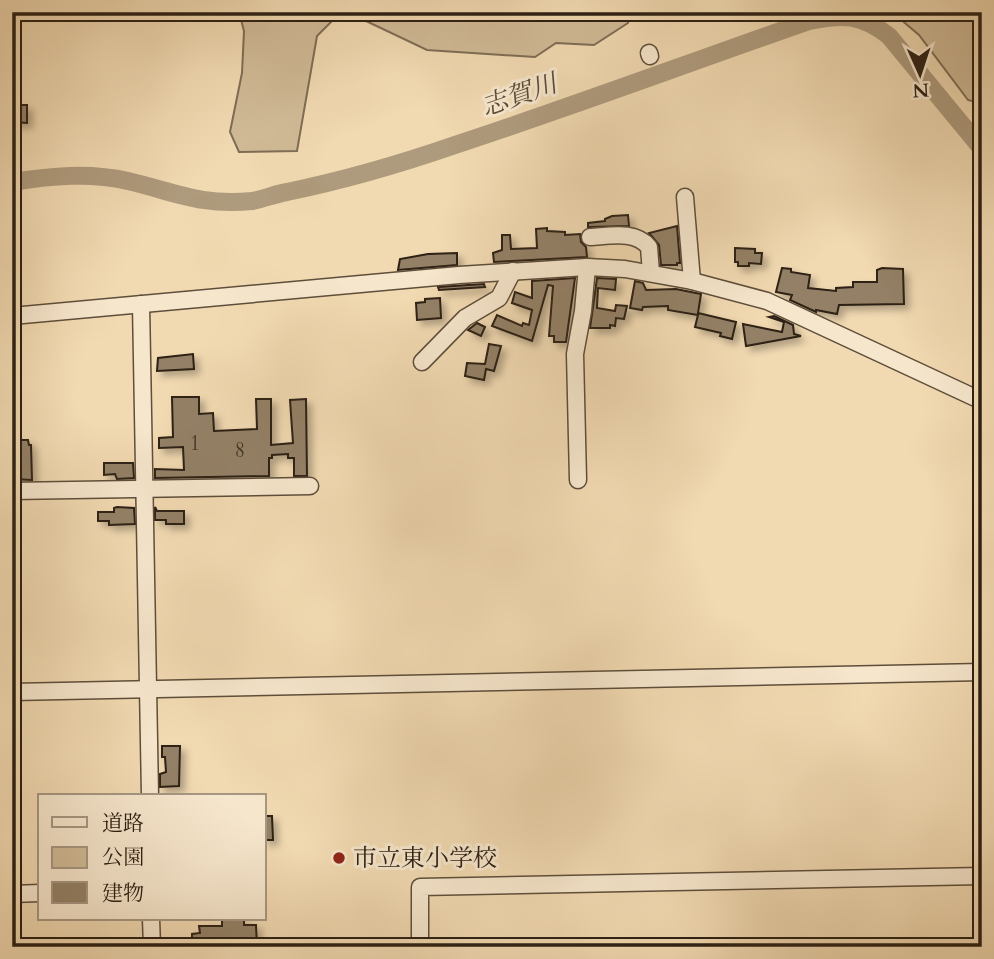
<svg xmlns="http://www.w3.org/2000/svg" width="994" height="959" font-family="Cardo,'Noto Serif JP',serif">
  <style>
    .green { fill: #d0ba96; stroke: #7e6d55; stroke-width: 2 }
    .lines { fill: none; stroke-linecap: round; stroke-linejoin: round }
    .river { stroke: #ae9a7c; stroke-width: 18 }
    .building { fill: #938066; stroke: #2d2014; stroke-width: 2; filter: url(#shadow) }
    .minor-casing { stroke: #5e4e3b; stroke-width: 19 }
    .minor { stroke: #f6e6cc; stroke-width: 16 }
    .poi-dot { fill: #8f2418; stroke: #f6e6cc; stroke-width: 2.5 }
    .labels { text-anchor: middle; dominant-baseline: central; stroke-width: 6; stroke-linejoin: round; paint-order: stroke }
    .number-label { font-size: 21px; fill: #463828 }
    .poi-label { font-size: 24px; fill: #2d2014; stroke: #f6e6cc; text-anchor: start }
    .water-label { font-size: 26px; font-style: italic; fill: #5a4b38; stroke: #f6e6cc }
  </style>
  <defs>
    <filter id="shadow"><feDropShadow dx="5" dy="5" stdDeviation="3.5" flood-color="#0004"/></filter>
  </defs>
  <rect width="100%" height="100%" fill="#f1d9b1"/>
  <filter id="stains"><feTurbulence type="fractalNoise" baseFrequency=".00286" numOctaves="4"/><feColorMatrix values="0 0 0 0 .2 0 0 0 0 .09 0 0 0 0 .02 0 0 0 .5 -.17"/></filter>
  <radialGradient id="worn" r=".72"><stop offset=".6" stop-color="#630" stop-opacity="0"/><stop offset="1" stop-color="#630" stop-opacity=".3"/></radialGradient>
  <g class="green">
    <polygon points="239,12 630,12 628,23 594,45 556,43 535,57 427,50 364,20 336,17 317,36 297,151 239,152 230,132 242,73 244,31"/>
    <polygon points="892,12 982,12 982,104 968,100 919,35"/>
  </g>
  <g class="lines">
    <path class="river" d="M12,182C51,176 89,172 128,181C175,192 200,206 252,201C264,199 275,194 287,192C345,180 400,164 455,145C574,106 691,62 809,21C843,14 861,14 889,36L982,149"/>
  </g>
  <g class="building">
    <polygon points="13,105 27,105 27,123 12,122"/>
    <polygon points="628,215 629,226 588,227 588,223 605,221 605,219 612,216"/>
    <polygon points="677,226 680,263 677,263 677,265 661,265 659,245 649,233"/>
    <polygon points="547,228 547,231 565,232 565,235 580,234 581,242 586,247 587,257 494,262 493,253 502,250 502,235 510,235 511,249 537,248 536,229"/>
    <polygon points="735,248 755,249 755,253 762,253 761,264 749,263 749,266 738,266 738,262 735,262"/>
    <polygon points="457,253 457,265 398,270 400,259 428,254"/>
    <polygon points="782,268 791,269 791,272 810,275 808,288 836,291 836,288 853,287 853,282 877,282 877,270 882,268 903,269 904,304 839,305 837,314 816,310 816,312 790,300 792,295 776,292"/>
    <polygon points="575,278 566,342 554,342 554,336 549,336 553,286 548,285 532,341 492,326 497,315 522,326 523,323 529,325 532,310 512,303 515,292 532,298 532,281"/>
    <polygon points="597,278 616,279 615,290 598,288 597,308 615,311 616,305 627,306 624,319 616,318 615,326 610,325 610,328 590,328"/>
    <polygon points="635,281 643,283 646,290 676,289 701,294 698,313 736,322 732,339 720,336 721,333 695,327 698,315 668,310 668,306 643,307 642,310 630,308"/>
    <polygon points="484,284 485,287 439,290 438,287"/>
    <polygon points="440,298 441,318 417,320 416,303 425,302 425,299"/>
    <polygon points="774,316 793,325 794,334 801,336 746,346 743,324 782,332 784,322 769,317"/>
    <polygon points="477,323 485,327 481,336 468,330"/>
    <polygon points="489,344 501,346 494,371 486,369 484,380 465,376 467,363 485,364"/>
    <polygon points="193,354 194,369 157,371 158,358"/>
    <polygon points="172,397 199,397 199,414 213,413 214,431 257,429 256,399 271,399 271,445 293,443 290,400 306,399 307,476 294,476 294,458 288,458 288,454 272,455 272,458 269,458 269,476 155,478 155,469 184,470 183,447 159,448 159,438 173,437"/>
    <polygon points="21,440 28,440 29,445 31,445 32,480 12,479 12,467 20,466"/>
    <polygon points="104,463 133,463 134,478 117,479 115,474 104,475"/>
    <polygon points="117,507 134,508 135,524 109,525 109,521 98,521 98,512 114,512 114,508"/>
    <polygon points="155,507 157,511 184,511 184,524 166,524 166,520 155,520"/>
    <polygon points="162,746 180,746 179,786 160,787 160,774 166,772 165,757 162,757"/>
    <polygon points="264,816 272,816 273,840 264,840"/>
    <polygon points="222,919 244,919 244,925 256,925 257,947 192,947 192,934 200,933 199,926 222,926"/>
  </g>
  <g class="lines">
    <defs>
      <g id="minor">
        <polyline points="649,53 650,56"/>
        <polyline points="685,197 692,281"/>
        <path d="M590,237C610,236 635,230 649,247L651,273"/>
        <polyline points="141,304 150,796"/>
        <polyline points="12,316 459,275 587,267 625,269 692,281 767,301 982,401"/>
        <polyline points="422,362 465,318 499,298 513,271"/>
        <polyline points="578,480 575,354 583,311 587,267"/>
        <polyline points="12,491 310,486"/>
        <polyline points="12,692 982,672"/>
        <polyline points="12,894 40,893"/>
        <polyline points="151,919 152,947"/>
        <polyline points="420,947 420,887 982,876"/>
      </g>
    </defs>
    <use href="#minor" class="minor-casing"/>
    <use href="#minor" class="minor"/>
  </g>
  <circle class="poi-dot" cx="339" cy="858" r="7"/>
  <g class="labels">
    <g class="number-label">
      <text x="195" y="443">1</text>
      <text x="240" y="450">8</text>
    </g>
    <g class="poi-label">
      <text x="353" y="858">市立東小学校</text>
    </g>
    <g class="water-label">
      <text transform="translate(519 95) rotate(-19)">志賀川</text>
    </g>
  </g>
  <rect width="994" height="959" fill="none" stroke="#f1d9b1" stroke-width="42"/>
  <rect x="14" y="14" width="966" height="931" fill="none" stroke="#2d2014" stroke-width="3.5"/>
  <rect x="21" y="21" width="952" height="917" fill="none" stroke="#2d2014" stroke-width="2"/>
  <rect x="38" y="794" width="228" height="126" fill="#f6e6cc" stroke="#a69782" stroke-width="2"/>
  <rect x="52" y="817" width="35" height="10" fill="#f6e6cc" stroke="#a69782" stroke-width="2"/>
  <text x="102" y="830" font-size="21" fill="#2d2014">道路</text>
  <rect x="52" y="847" width="35" height="21" fill="#d0ba96" stroke="#a69782" stroke-width="2"/>
  <text x="102" y="864" font-size="21" fill="#2d2014">公園</text>
  <rect x="52" y="882" width="35" height="21" fill="#938066" stroke="#a69782" stroke-width="2"/>
  <text x="102" y="900" font-size="21" fill="#2d2014">建物</text>
  <g transform="translate(920 74) rotate(177)" stroke="#f6e6cc" stroke-width="5" paint-order="stroke">
  <path d="M0-5L12 26L0 18L-12 26Z" fill="#2d2014"/>
  <text y="-10" font-size="19" font-weight="bold" text-anchor="middle" fill="#2d2014">N</text>
  </g>
  <rect width="100%" height="100%" filter="url(#stains)"/>
  <rect width="100%" height="100%" fill="url(#worn)"/>
</svg>
